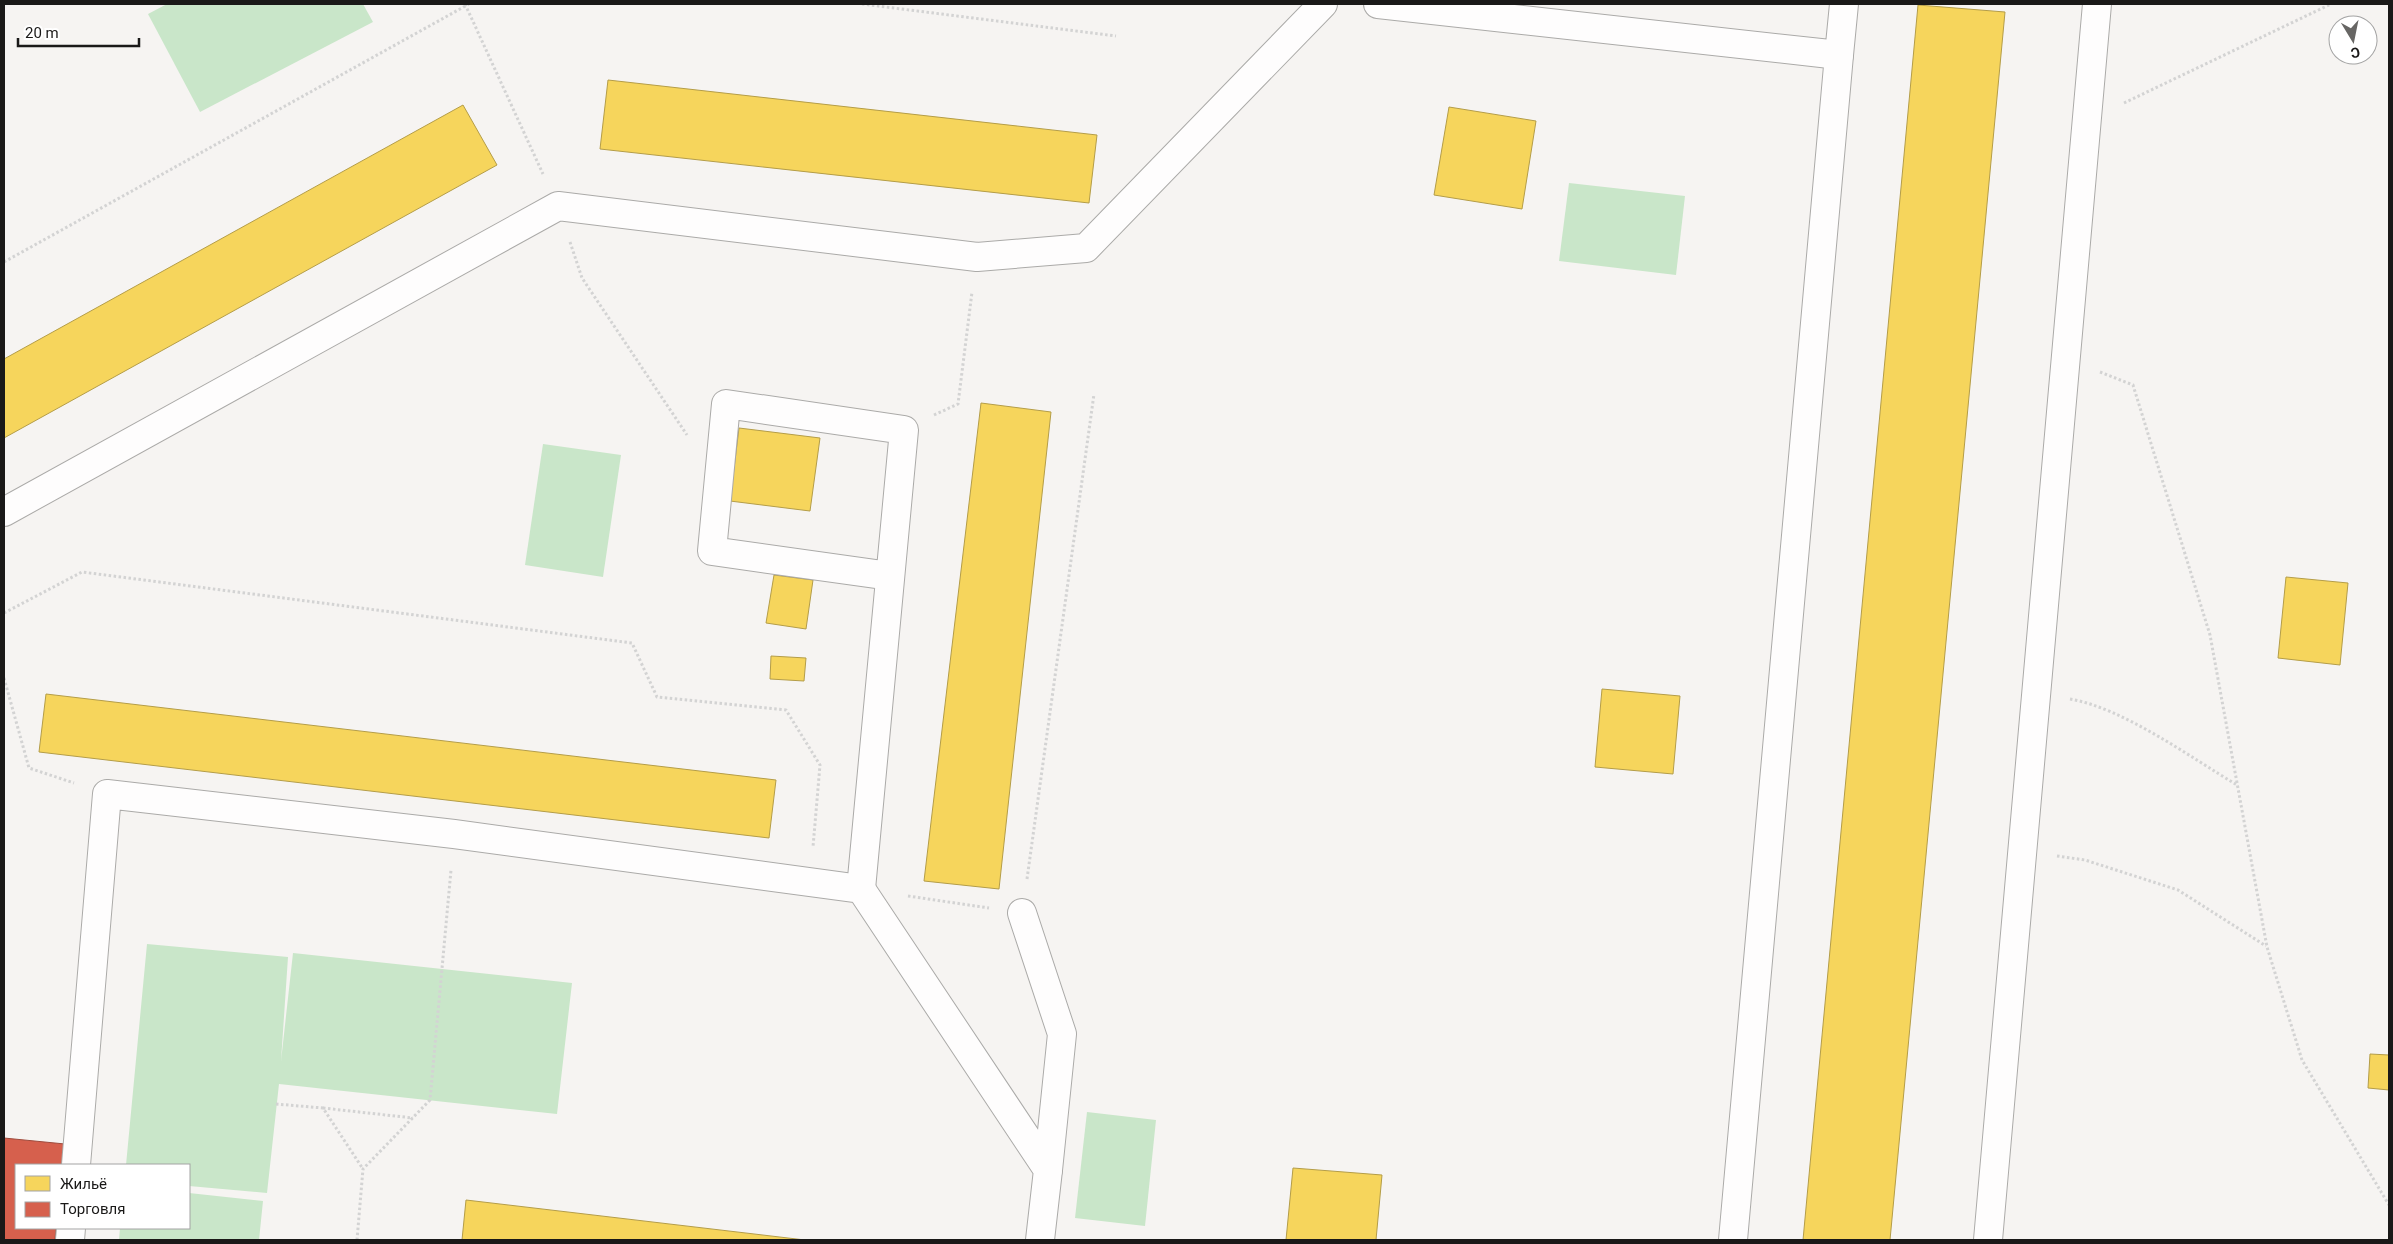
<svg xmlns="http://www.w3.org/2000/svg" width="2393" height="1244" font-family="Roboto,sans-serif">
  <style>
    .green { fill: #c9e6c9 }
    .homes { fill: #f6d55c; stroke: #b49d48 }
    .shops { fill: #d6604d; stroke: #9e4b3d }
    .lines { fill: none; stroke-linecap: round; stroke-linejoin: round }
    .minor-casing { stroke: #abaaa8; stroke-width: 30 }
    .path { stroke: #d3d3d3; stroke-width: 3; stroke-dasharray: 2.5 2.5; stroke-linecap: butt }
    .minor { stroke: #fefdfd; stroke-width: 28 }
  </style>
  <rect width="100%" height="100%" fill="#f6f4f2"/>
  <g class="green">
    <polygon points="167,4 363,4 373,22 200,112 148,14"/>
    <polygon points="1569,183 1685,196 1676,275 1559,261"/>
    <polygon points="543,444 621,455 603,577 525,565"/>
    <polygon points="147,944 288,957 281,1061 293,953 572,983 557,1114 279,1084 267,1193 189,1186 189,1165 126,1165"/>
    <polygon points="1087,1112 1156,1120 1145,1226 1075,1218"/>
    <polygon points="189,1193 263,1201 259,1240 119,1240 120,1228 189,1228"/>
  </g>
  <g class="homes">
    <polygon points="1918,5 2005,12 1890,1240 1803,1240"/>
    <polygon points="608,80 1097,135 1089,203 600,149"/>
    <polygon points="463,105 497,165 4,438 4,359"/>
    <polygon points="1449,107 1536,121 1522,209 1434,195"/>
    <polygon points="981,403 1051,412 999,889 924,881"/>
    <polygon points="739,428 820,438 810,511 730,501"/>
    <polygon points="774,575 813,580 806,629 766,623"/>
    <polygon points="2286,577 2348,583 2340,665 2278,658"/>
    <polygon points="771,656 806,658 804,681 770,679"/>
    <polygon points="1602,689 1680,696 1673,774 1595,767"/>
    <polygon points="46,694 776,780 769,838 39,752"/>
    <polygon points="2370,1054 2389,1055 2389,1090 2368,1088"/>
    <polygon points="1293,1168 1382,1175 1376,1240 1286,1240"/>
    <polygon points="466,1200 805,1240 462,1240"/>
  </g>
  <polygon class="shops" points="4,1138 65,1144 63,1165 16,1165 16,1228 56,1228 55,1240 4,1240"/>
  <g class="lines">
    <defs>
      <g id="minor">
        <polyline points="1378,4 1839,55 1844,4"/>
        <polyline points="4,512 558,206 977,257 1086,248 1323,4"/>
        <polyline points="861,889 904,430 726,404 712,551 890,576"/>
        <polyline points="1022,913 1062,1034 1048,1170"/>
        <polyline points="76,1165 107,794 454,834 861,889 1048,1170 1040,1240"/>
        <polyline points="70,1240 71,1228"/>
        <polyline points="1733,1240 1839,55"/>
        <polyline points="1988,1240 2097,4"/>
      </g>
    </defs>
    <use href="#minor" class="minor-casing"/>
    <g class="path">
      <polyline points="465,4 543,174"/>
      <polyline points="862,4 1116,36"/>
      <polyline points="2124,103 2331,4"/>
      <polyline points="570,242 582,278 687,435"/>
      <polyline points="4,262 469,4"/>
      <polyline points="2100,372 2133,385 2210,635 2267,947 2302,1060 2389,1205"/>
      <polyline points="934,415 958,404 972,292"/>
      <polyline points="4,613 82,572 632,643 657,697 786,710 820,765 813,847"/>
      <polyline points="4,678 29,768 74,783"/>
      <path d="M2070,699C2123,708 2190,757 2237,785"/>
      <polyline points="2057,856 2085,860 2178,890 2266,946"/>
      <polyline points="1027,879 1094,394"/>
      <polyline points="908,896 989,908"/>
      <polyline points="276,1104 323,1108 363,1169"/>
      <polyline points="323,1108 413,1118"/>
      <polyline points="357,1240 363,1169 430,1100 451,870"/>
    </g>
    <use href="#minor" class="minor"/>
  </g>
  <rect width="2393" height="1244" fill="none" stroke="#1a1918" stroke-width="10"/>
  <rect x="15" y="1164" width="175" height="65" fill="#ffffff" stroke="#a3a3a3"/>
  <rect x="25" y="1176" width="25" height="15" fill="#f6d55c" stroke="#a3a3a3"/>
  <text x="60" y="1189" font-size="15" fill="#1a1918">Жильё</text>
  <rect x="25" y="1202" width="25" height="15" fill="#d6604d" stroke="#a3a3a3"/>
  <text x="60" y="1214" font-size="15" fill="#1a1918">Торговля</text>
  <g transform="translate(2353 40) rotate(170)"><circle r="24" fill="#ffffff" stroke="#a3a3a3"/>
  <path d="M0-4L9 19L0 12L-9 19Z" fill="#676664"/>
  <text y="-8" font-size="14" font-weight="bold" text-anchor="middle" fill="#1a1918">С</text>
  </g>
  <path d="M18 38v8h121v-8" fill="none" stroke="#1a1918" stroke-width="2.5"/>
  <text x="25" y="38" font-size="15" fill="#1a1918" stroke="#ffffff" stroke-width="4" paint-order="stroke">20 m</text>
</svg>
